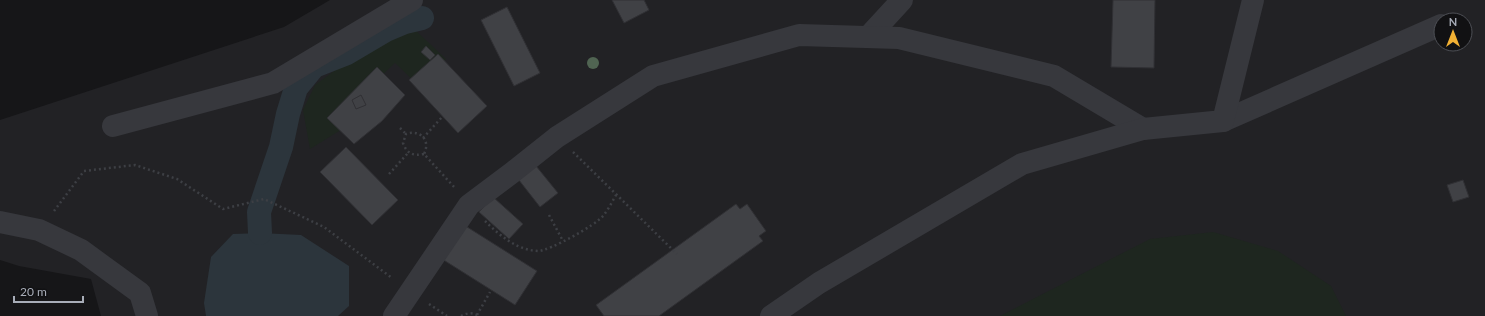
<svg xmlns="http://www.w3.org/2000/svg" width="1485" height="316" font-family="Lato,sans-serif">
  <style>
    .built { fill: #222225; fill-rule: evenodd }
    .green { fill: #1e261f }
    .water { fill: #2c353c }
    .lines { fill: none; stroke-linecap: round; stroke-linejoin: round }
    .canal { stroke: #2c353c; stroke-width: 24 }
    .building { fill: #404145; stroke: #303034 }
    .path { stroke: #3d3f44; stroke-width: 2.5; stroke-dasharray: 2 3; stroke-linecap: butt }
    .minor { stroke: #37383d; stroke-width: 22 }
    .tree { fill: #506452 }
  </style>
  <rect width="100%" height="100%" fill="#161618"/>
  <path class="built" d="M330,0H1485V316H101L91,279L19,266L0,260V120L284,27ZM1441,20H1465V44H1441Z"/>
  <g class="green">
    <polygon points="410,25 446,59 419,86 395,63 337,118 344,128 310,149 303,110 315,85 353,57"/>
    <polygon points="1213,232 1278,251 1331,286 1346,316 1000,316 1150,239"/>
  </g>
  <polygon class="water" points="260,233 301,235 349,266 349,306 338,316 206,316 204,303 211,257 233,234"/>
  <g class="lines">
    <polyline class="canal" points="260,233 259,212 281,147 288,114 296,88 314,66 347,53 386,30 405,22 422,18"/>
  </g>
  <g class="building">
    <polygon points="612,0 644,0 649,10 624,23"/>
    <polygon points="1113,0 1155,0 1154,68 1111,67"/>
    <polygon points="507,7 540,73 514,86 481,20"/>
    <polygon points="426,46 435,55 430,60 421,52"/>
    <polygon points="438,54 487,106 458,133 409,80"/>
    <polygon points="377,67 405,95 382,121 354,144 327,118"/>
    <polygon points="361,95 366,105 356,109 352,100"/>
    <polygon points="346,147 398,200 372,225 320,172"/>
    <polygon points="532,161 558,193 540,207 515,175"/>
    <polygon points="1463,180 1469,197 1453,202 1447,185"/>
    <polygon points="493,197 523,224 509,239 479,212"/>
    <polygon points="736,204 740,209 747,204 766,231 759,236 763,241 659,316 604,316 596,305"/>
    <polygon points="464,225 537,271 515,305 442,259"/>
  </g>
  <g class="lines">
    <g class="path">
      <polyline points="400,128 406,134"/>
      <polyline points="423,138 443,116"/>
      <polyline points="573,152 677,254"/>
      <path d="M424,154C413,156 407,154 403,143L406,134C420,129 431,140 424,154L455,188"/>
      <polyline points="389,174 408,153"/>
      <polyline points="54,211 84,171 135,165 177,179 223,209 264,199 324,227 392,278"/>
      <polyline points="549,215 563,241"/>
      <path d="M485,221C500,236 517,250 538,251C549,251 596,225 603,216C608,210 612,202 616,195"/>
      <polyline points="429,304 447,316"/>
      <polyline points="477,315 490,292"/>
      <path d="M461,316C466,313 474,312 478,316"/>
    </g>
    <g class="minor">
      <polyline points="868,37 902,0"/>
      <polyline points="1223,121 1441,25"/>
      <polyline points="113,126 273,83 412,0"/>
      <polyline points="0,222 39,230 81,250 140,293 147,316"/>
      <polyline points="394,316 469,205 513,172 557,137 653,76 799,35 899,38 1054,76 1143,129"/>
      <polyline points="771,316 819,283 1022,164 1143,129 1223,121 1253,0"/>
    </g>
  </g>
  <circle class="tree" cx="593" cy="63" r="6"/>
  <g transform="translate(1453 32)"><circle r="19" fill="#111113" stroke="#4d4f55"/>
  <path d="M0-3L7 15L0 10L-7 15Z" fill="#f2b134"/>
  <text y="-6" font-size="11" font-weight="bold" text-anchor="middle" fill="#a8adb8">N</text>
  </g>
  <path d="M14 296v6h69v-6" fill="none" stroke="#a8adb8" stroke-width="2"/>
  <text x="20" y="296" font-size="12" fill="#a8adb8" stroke="#111113" stroke-width="3" paint-order="stroke">20 m</text>
</svg>
